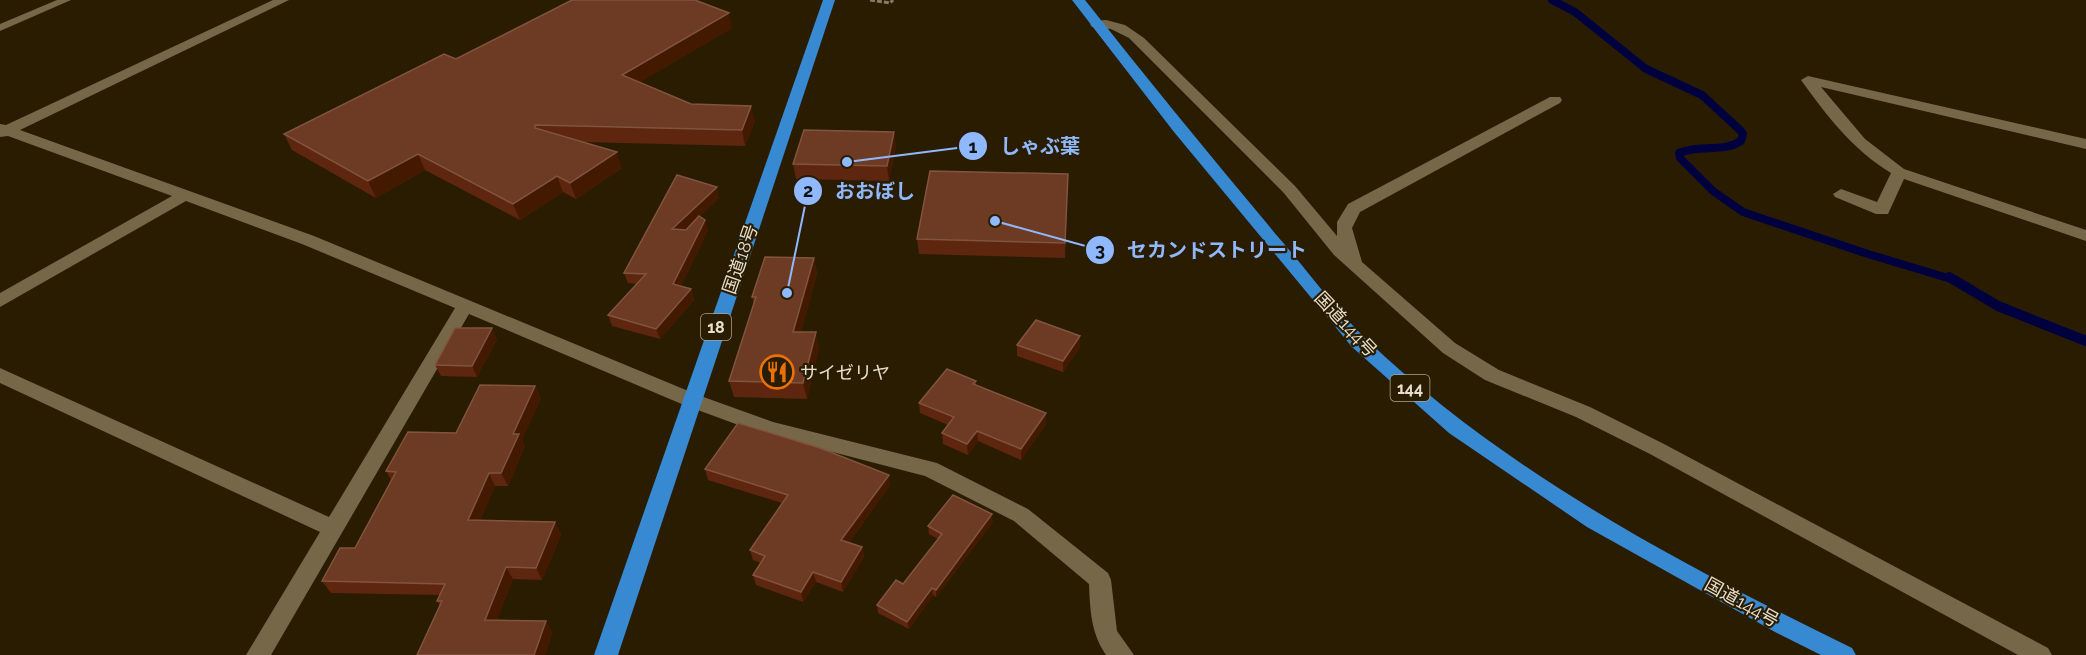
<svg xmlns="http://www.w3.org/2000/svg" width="2086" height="655" font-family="Raleway,'Noto Sans JP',sans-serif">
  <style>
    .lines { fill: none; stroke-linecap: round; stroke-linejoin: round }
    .stream-far1 { stroke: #01003f; stroke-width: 8 }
    .stream { stroke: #01003f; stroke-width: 10 }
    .path { stroke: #867c65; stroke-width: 3; stroke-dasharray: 5 2; stroke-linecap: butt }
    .service { fill: #766748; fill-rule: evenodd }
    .minor { fill: #766748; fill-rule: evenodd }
    .trunk { fill: #378ad2; fill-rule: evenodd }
    .wall { fill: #5e260e }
    .shaded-wall { fill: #431a00 }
    .building { fill: #6d3a23; stroke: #80543e; stroke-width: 1.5 }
    .labels { text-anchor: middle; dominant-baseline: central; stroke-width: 4.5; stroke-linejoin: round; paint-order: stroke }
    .shield { fill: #291c00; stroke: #aea490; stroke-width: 1.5 }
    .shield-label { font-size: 16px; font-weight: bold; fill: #e7dfce }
    .street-label { font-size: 18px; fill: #e7dfce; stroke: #291c00 }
    .poi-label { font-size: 18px; fill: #e7dfce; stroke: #291c00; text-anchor: start }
    .leader { fill: none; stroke: #8fb8fd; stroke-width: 2 }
    .callout-dot { fill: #8fb8fd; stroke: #291c00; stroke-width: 2 }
    .mark-label { font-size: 18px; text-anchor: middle; font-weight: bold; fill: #111 }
    .callout-label { font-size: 20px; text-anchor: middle; font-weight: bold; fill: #8fb8fd; stroke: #291c00; stroke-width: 4.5; stroke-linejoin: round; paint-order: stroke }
  </style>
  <rect width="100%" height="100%" fill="#291c00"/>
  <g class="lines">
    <path class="stream-far1" d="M1552,0L1575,12L1646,69L1702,95L1740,130L1743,134L1741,141C1722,153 1699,144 1679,153L1680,158L1713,191L1743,212L1868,254L1951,279"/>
    <polyline class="stream" points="1949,277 1998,306 2086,341"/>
    <polyline class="path" points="870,0 890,3 893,0"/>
    <polygon class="service" points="57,0 71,0 0,31 0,24"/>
    <g class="minor">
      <path d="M273,0H289L20,130L314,236L698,395L773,422L937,463L1028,509L1108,573L1111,580L1117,631L1134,655H1106C1091,633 1090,610 1089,584L1014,521L925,476L763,434L684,405L469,314L271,655H246L320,532L0,383V368L329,517L455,308L302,244L186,201L0,307V293L172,196L8,136L0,137V124L6,125Z"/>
      <polygon points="1106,20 1125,25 1144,38 1295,186 1337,236 1337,222 1348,204 1550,97 1560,97 1562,100 1560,103 1360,212 1352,228 1362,262 1455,343 1499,370 1590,407 1664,444 2048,648 2052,655 2018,655 1650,454 1576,417 1485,380 1443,353 1334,255 1283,192 1129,38 1111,29 1092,27 1090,24 1092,21"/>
      <path d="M1808,76L2086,139V149L1821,87L1865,139L1904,169L2086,230V241L1904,179L1888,214H1876L1835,197L1833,194L1841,189L1877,202L1891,173C1853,150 1826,115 1801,80Z"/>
    </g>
    <g class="trunk">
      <polygon points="823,0 835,0 618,655 594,655"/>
      <path d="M1072,0H1085C1148,80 1213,159 1279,238C1307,270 1335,309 1366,339C1505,472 1680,564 1852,648L1856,655H1821L1775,632L1587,527L1449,433L1352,347L1174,132Z"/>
    </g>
  </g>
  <g class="wall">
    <polygon points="732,28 640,82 691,104 755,121 745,146 582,142 622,168 576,199 563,192 520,220 425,170 376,198 292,150 284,134 456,59"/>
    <polygon points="896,146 889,181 796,179 793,164"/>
    <polygon points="1068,174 1065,258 919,254 917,239"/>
    <polygon points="719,198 700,216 708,230 681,286 691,289 694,300 660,339 612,326 608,315 637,284 628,283 624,273"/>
    <polygon points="814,258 817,274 801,332 819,348 807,399 734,397 729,381 754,304 752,297"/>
    <polygon points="1080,336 1080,347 1063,372 1017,356 1017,345"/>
    <polygon points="497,339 477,377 441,376 435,365"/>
    <polygon points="976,381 976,385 1046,424 1021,460 978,441 968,455 943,444 942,433 948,425 920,413 919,403"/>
    <polygon points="535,386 541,398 522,440 525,446 508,486 495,486 480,520 555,522 561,535 542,580 513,579 497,620 546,621 552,633 545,655 417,655 440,606 437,601 440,595 331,593 322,581 355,548 391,480 386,471 456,433"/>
    <polygon points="705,469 890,485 849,543 862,547 864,557 843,592 816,582 803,602 756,585 753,575 761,563 753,560 750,550 782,503 708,480"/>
    <polygon points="993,522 936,597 933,595 909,629 878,613 877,605 903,584 938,539 929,534 928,526"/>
  </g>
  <g class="shaded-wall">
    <polygon points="729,13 732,28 627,90 622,75"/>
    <polygon points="751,106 755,121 745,146 742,130"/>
    <polygon points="894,132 896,146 889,181 887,166"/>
    <polygon points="617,152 622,168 576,199 570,183"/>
    <polygon points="418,154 425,170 376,198 368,181"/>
    <polygon points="557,176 563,192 520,220 513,204"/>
    <polygon points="717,187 719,198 675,240 672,229"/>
    <polygon points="705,220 708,230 677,295 673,284"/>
    <polygon points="814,258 817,274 797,348 793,332"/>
    <polygon points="691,289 694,300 660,339 656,329"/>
    <polygon points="492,328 497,339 477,377 472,366"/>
    <polygon points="816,332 819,348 807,399 803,383"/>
    <polygon points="1080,336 1080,347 1063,372 1063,361"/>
    <polygon points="535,386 541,398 522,440 525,446 508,486 501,473 513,434"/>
    <polygon points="1046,413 1046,424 1021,460 1021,449"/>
    <polygon points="977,431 978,441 968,455 967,444"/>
    <polygon points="489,473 495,486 475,532 468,520"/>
    <polygon points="889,475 890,485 844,550 841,540"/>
    <polygon points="992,514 993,522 936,597 936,590"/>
    <polygon points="555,522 561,535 542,580 536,568"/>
    <polygon points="862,547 864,557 843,592 841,582"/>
    <polygon points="506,567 513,579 493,631 485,620"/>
    <polygon points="813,572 816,582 803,602 801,592"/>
    <polygon points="932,588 933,595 909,629 907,622"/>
    <polygon points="546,621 552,633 545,655 534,655"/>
  </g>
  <g class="building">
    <polygon points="572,0 695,0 729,13 622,75 691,104 751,106 742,130 535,125 535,128 617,152 570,183 557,176 513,204 418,154 368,181 284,134 444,54 456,59"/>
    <polygon points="804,130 894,132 887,166 793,164"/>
    <polygon points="930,171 1068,174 1065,243 917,239"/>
    <polygon points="677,175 717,187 672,229 686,230 699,216 705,220 673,284 691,289 656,329 608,315 646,274 624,273"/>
    <polygon points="765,257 814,258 793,332 816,332 803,383 729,381 756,297 752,297"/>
    <polygon points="1036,320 1080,336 1063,361 1017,345"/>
    <polygon points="455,328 492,328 472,366 435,365"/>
    <polygon points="947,369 976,381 973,384 1046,413 1021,449 977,431 967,444 942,433 954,417 919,403"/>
    <polygon points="480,385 535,386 513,434 519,434 501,473 489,473 468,520 555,522 536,568 506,567 485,620 546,621 534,655 417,655 442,601 437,601 445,584 322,581 340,548 355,548 396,472 386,471 408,432 456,433"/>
    <polygon points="738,423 820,448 889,475 841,540 862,547 841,582 813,572 801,592 753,575 765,556 750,550 788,495 705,469"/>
    <polygon points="953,495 992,514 936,590 932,588 907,622 877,605 896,580 903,584 942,534 928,526"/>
  </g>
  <defs>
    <symbol id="restaurant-ring" viewBox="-11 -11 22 22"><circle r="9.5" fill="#291c00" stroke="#e8710a" stroke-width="1.5"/><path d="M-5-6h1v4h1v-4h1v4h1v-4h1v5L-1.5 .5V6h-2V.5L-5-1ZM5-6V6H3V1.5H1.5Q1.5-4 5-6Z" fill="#e8710a"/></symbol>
  </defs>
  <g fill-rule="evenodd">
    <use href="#restaurant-ring" x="758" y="353" width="38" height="38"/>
  </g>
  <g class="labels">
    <g class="shield">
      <rect x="701" y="314" width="30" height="26" rx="4.5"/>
      <rect x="1390.5" y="375" width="39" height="26" rx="4.5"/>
    </g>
    <g class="shield-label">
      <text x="716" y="327">18</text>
      <text x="1410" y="388">144</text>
    </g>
    <g class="street-label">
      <text transform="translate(740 259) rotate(-71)">国道18号</text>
      <text transform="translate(1346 324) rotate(47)">国道144号</text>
      <text transform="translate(1742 602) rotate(29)">国道144号</text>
    </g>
    <g class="poi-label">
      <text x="800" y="372">サイゼリヤ</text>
    </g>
  </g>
  <path class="leader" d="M847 162L973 146M787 293L808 191M995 221L1100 250"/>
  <g class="callout-dot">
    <circle cx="847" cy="162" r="6"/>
    <circle cx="787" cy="293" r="6"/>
    <circle cx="995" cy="221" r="6"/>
    <circle cx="973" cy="146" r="15"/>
    <circle cx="808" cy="191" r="15"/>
    <circle cx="1100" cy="250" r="15"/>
  </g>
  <g class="mark-label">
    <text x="973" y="153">1</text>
    <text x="808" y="197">2</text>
    <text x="1100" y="256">3</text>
  </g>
  <g class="callout-label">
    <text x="1040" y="153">しゃぶ葉</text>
    <text x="875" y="198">おおぼし</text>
    <text x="1217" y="257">セカンドストリート</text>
  </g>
</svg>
